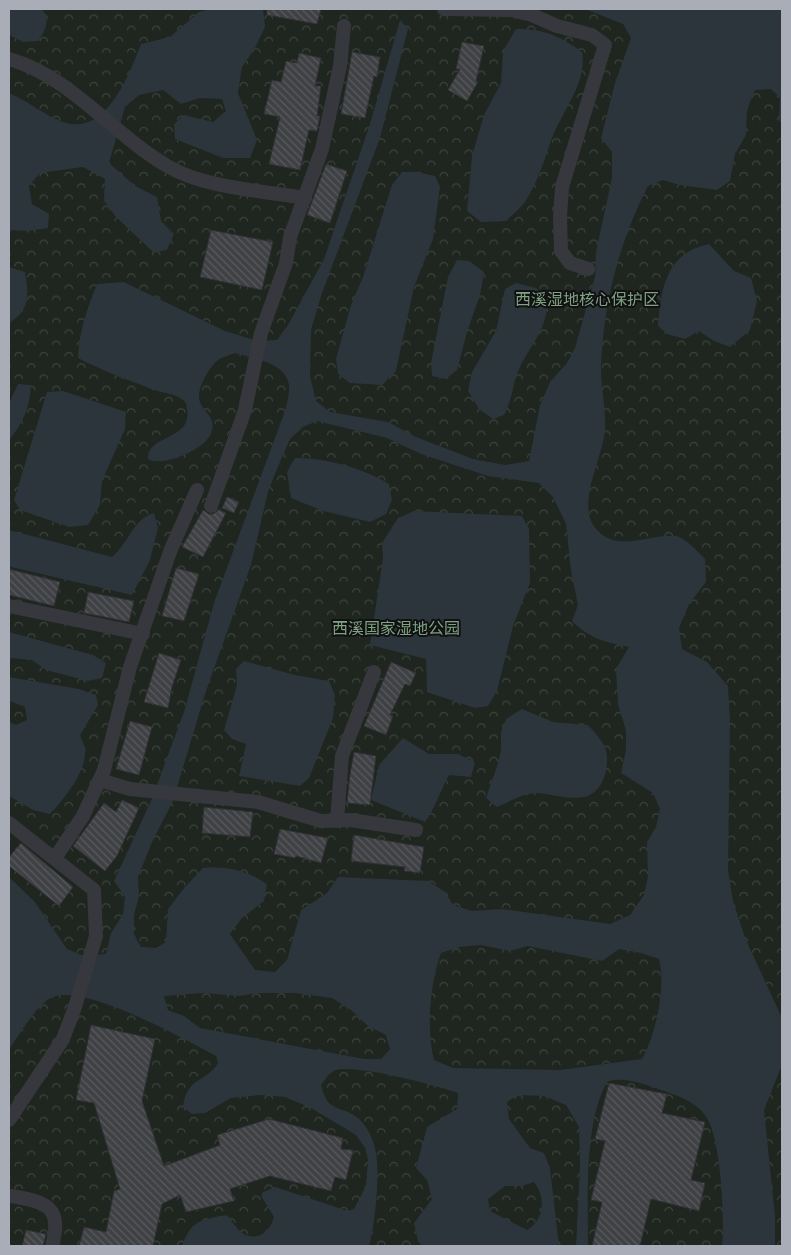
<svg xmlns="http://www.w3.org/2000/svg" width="791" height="1255" font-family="Ubuntu,'Noto Sans SC',sans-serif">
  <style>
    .park { fill: url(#park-crowns) }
    .water { fill: #2c353c; fill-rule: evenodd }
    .building { fill: url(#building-back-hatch); stroke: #303034 }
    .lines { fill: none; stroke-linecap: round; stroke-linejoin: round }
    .minor { stroke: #37383d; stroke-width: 14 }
    .labels { text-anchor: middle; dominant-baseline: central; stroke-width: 4; stroke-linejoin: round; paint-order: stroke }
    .park-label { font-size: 16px; fill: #7fa381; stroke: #111113 }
  </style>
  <defs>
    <pattern id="park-crowns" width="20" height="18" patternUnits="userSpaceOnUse" patternTransform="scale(1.25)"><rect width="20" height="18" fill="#1e261f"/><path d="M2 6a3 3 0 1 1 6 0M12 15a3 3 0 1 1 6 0" fill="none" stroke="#3c433d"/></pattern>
    <pattern id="building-back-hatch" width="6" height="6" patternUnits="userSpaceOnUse" patternTransform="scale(1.25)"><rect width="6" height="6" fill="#404145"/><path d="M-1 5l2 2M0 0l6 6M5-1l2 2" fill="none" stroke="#595a5e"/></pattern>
  </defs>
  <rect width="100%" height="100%" fill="#161618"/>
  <rect class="park" x="9" y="9" width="773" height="1237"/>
  <g class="water">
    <path d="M9,9H42C51,19 45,32 38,41L23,42L9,35Z"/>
    <path d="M210,9H263L265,27L255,48L242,67L238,93L257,140L250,158H223L175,139L174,124L184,115L213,122L226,111L222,99L200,98L181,104L163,90L139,95L125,107L109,163L135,186L157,197L161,221L174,234L167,250L153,252L116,217L104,201L105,179L83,167L40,173L29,186L32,204L49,214L48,228L28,231L9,230V93C28,101 44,115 63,122C106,137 129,75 141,44L170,37L199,12Z"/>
    <path d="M585,9H782V124L779,120L780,98L771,89L755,90L747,110L746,135L735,154L730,181L717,190L680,185L663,180L648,186C619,242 603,305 601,368C601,388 606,409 605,429C604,457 573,507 598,531C619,553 651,533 676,536C686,538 698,552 705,559L706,582L689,604L679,628L682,649L707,662L728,686L730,721L728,870L733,901L745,938L782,1018V1065L764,1110L775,1216V1246H722C725,1220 721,1135 705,1115C693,1099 672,1094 655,1088C642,1083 619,1076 607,1082C584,1123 588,1199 588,1246H576L580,1166L579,1127L566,1105L544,1096L518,1095L507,1102L509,1119L530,1148L544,1153L550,1168L559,1246H422L418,1241L414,1223L432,1199L427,1180L416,1168L427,1127L457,1109L458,1093C439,1086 348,1062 334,1071C329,1073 324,1081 321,1085C329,1116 340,1103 359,1119C368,1127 374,1141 376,1153C380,1174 375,1226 369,1246H182C188,1229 194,1221 212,1218C218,1216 223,1215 228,1216C232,1221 236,1228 241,1232C256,1243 270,1232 274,1217L261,1196L263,1192L275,1187L348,1211L354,1209L366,1186L368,1160L365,1148L356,1135L311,1108L285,1097L260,1095L231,1098L205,1113L192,1114L183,1107C187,1076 206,1083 218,1063L216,1056C184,1039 86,984 53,997C37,1003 19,1036 9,1049V877L35,902L67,949L84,956L106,954L111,933L123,914L125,897L114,881L151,801L184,712L214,603L286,408C287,401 290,392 289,385C286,362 252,358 235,353C230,355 222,357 217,361C209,368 195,391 200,402C205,414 217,418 211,433C206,449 163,468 148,459C146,438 183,439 187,419C188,414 187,408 186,403C177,393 166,394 154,390C128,380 103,371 78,358C79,331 87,309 97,284L124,282L225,331L258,341L277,340L288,325L324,259L370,124L400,20L408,29L380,138L322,293L311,330L310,376L316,401L330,412L388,422L416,437L473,459L505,465L529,461L540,405L550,382L567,363L575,348L595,277L596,252L612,178V152L601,138L615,83L631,38L623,24ZM317,421L387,438L421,454L488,476L539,483L553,497L566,524L571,571L578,605L572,621C590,639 605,642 629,647L616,669L618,704L626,731V750L621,773L653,793L660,809L656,827L647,842L648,876L644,895L630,915L610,924L502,909L472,911L453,905L445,892L428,881L338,877L327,893L301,910L287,960L275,972L255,970L230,934L242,918L264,901L267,884C246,870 227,866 203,868L184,888L168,909L166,942L156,948L141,947L134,934V915L139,896L138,877L152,842L173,801L205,694L251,565L268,492L277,469L290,439L303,427ZM481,945L510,951L528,946L602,961L619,949L641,953L659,959C666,988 656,1034 642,1059L560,1070L453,1068L434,1060C426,1029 430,983 441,953L459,947ZM203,993L240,996L256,993H295L332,998L351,1010L368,1026L386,1035L390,1049L381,1059H364L200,1028L184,1016L168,1010L164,996ZM534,1182C546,1198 545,1219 527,1230L490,1211L488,1199L505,1186H522Z"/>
    <path d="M516,29C544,29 560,36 582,52C587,83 563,110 552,138C544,161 538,182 525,202C520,209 512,215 506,221L481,222L467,211L472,156L484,115L501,83L503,51Z"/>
    <polygon points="402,172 417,172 435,176 440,187 433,239 414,287 396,371 382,385 350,383 338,374 336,359 351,305 363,277 392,185"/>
    <path d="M709,244L734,271L751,278L757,301L750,330L730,347L714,341L699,331L685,339L667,334L658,326C661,288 666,253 709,244Z"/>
    <polygon points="457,260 469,261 484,272 480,295 467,332 457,370 446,379 432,376 431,363 448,277"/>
    <path d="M9,267L25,272C29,295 30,310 9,323Z"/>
    <path d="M516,283L536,288L548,298C547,334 529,344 517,374C512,389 512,400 504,415L493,419L479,409L468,391L472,372L496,331L505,289Z"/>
    <path d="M18,384L31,385C30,407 23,423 9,440V403Z"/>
    <polygon points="63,391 126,412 125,429 102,481 100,505 88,525 69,527 20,510 14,500 47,392"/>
    <path d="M295,458C326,458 363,468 389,484L392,500L386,514L370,522L323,511L291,498L287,472Z"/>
    <polygon points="414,511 522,516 529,529 530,583 513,626 497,691 488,706 475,708 427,692 426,659 370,645 383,558 382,543 398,518"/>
    <path d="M154,513L158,528L150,560L132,595L11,567L9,563V530L112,557C128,544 134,518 154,513Z"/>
    <polygon points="9,632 93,655 106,663 102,678 88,681 46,670 32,660 9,658"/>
    <polygon points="244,661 295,675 329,681 335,695 333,718 309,778 300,786 239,776 246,744 232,739 224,730 237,685 236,669"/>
    <path d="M9,677L79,689L96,695L98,705L80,735C82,740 85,746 85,751C86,772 64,799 50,814L33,810L9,796V722L16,725L27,720L25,707L9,701Z"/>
    <path d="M522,709L553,722L588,725C595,733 603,741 606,750C610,768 603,794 583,797C567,800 553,794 537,793C523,793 509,802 497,807L486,798L497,766L501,751V732L506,719Z"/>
    <path d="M403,738L429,754H458L475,762L471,777L449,775C440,791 436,807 425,822L371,800L379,765Z"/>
  </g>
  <g class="building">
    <polygon points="267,9 321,9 317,24 267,15"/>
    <polygon points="462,42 484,46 476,81 478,82 467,101 448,90 460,69 456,69"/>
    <polygon points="352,52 380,57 377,77 374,76 365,118 341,114"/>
    <polygon points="299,53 321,58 315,86 321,86 317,116 320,116 317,131 309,130 300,170 269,164 280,117 264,114 272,80 281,82 286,61 297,63"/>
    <polygon points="326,164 347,171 330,223 307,215"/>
    <polygon points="211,230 273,242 262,290 200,277"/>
    <polygon points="227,497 239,502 234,513 222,508"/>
    <polygon points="203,510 209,514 213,514 219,510 226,513 203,557 182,547"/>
    <polygon points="176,568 199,574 184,621 162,616"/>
    <polygon points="9,569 60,582 54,606 9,595"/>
    <polygon points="88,592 134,601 129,622 84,613"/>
    <polygon points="159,653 181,660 172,687 168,708 144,702"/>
    <polygon points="391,662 416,673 410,686 405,684 390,715 393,716 386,735 364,726"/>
    <polygon points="130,721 152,727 139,775 116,769"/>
    <polygon points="354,752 376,756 370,805 347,803 350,774"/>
    <polygon points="122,800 139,808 117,856 105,871 73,846 104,803 116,812"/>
    <polygon points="204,807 253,812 250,837 202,833"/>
    <polygon points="280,829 328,838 321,863 296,856 295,858 274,854"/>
    <polygon points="354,835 424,847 420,873 404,871 405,867 351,861"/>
    <polygon points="21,843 73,887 59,906 9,866 9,857"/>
    <polygon points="91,1025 155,1039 142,1101 164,1166 220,1145 217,1135 269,1119 343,1138 341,1149 353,1150 346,1180 335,1177 331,1191 270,1176 230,1189 234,1201 186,1212 180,1195 162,1204 153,1246 79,1246 84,1227 106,1232 114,1191 120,1189 94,1103 76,1100"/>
    <polygon points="609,1083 667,1094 662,1113 705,1122 691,1180 705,1183 699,1211 651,1199 640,1246 592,1246 602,1202 591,1200 605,1141 595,1139"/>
    <polygon points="26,1230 46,1234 43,1246 22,1246"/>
  </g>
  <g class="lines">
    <g class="minor">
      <polyline points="444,9 511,10 532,15 557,26 592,35 605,45 562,187 560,217 561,251 570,263 588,269"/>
      <path d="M9,59C72,77 113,135 169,167C205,188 264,191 305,198"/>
      <polyline points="211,506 245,410 261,333 286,263 290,237 322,149 340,66 344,26"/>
      <polyline points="9,606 143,634"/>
      <polyline points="100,780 130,789 258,802 321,821 351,820 416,830"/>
      <polyline points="337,821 342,756 374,672"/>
      <polyline points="9,823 94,890 96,936 75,1007 63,1039 9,1120"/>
      <polyline points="55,858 83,816 104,770 130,667 171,549 197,490"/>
      <path d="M11,1196C46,1202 63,1206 52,1246"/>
    </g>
  </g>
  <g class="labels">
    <g class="park-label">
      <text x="587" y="299">西溪湿地核心保护区</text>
      <text x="396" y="628">西溪国家湿地公园</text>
    </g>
  </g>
  <rect width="791" height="1255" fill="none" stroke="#a8adb8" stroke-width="20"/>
</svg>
